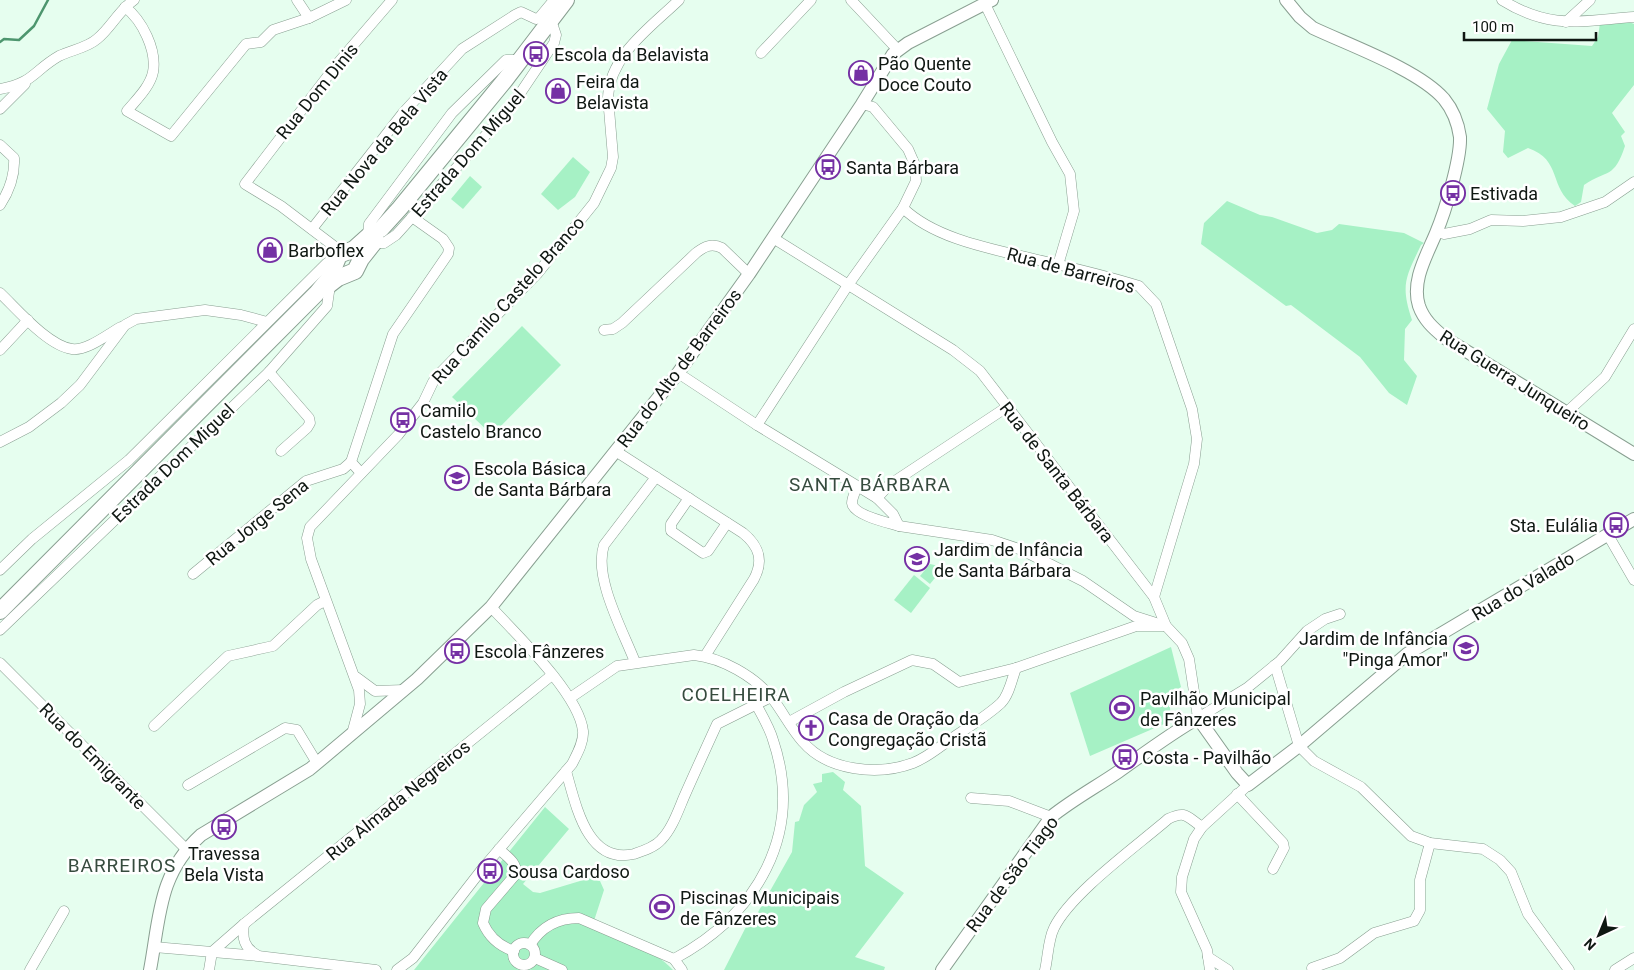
<svg xmlns="http://www.w3.org/2000/svg" width="1634" height="970" font-family="Roboto,sans-serif">
  <style>
    .green { fill: #a6f1c5 }
    .lines { fill: none; stroke-linecap: round; stroke-linejoin: round }
    .stream { stroke: #4d966e; stroke-width: 2.5 }
    .minor-casing { stroke: #899f91; stroke-width: 11 }
    .tertiary-casing { stroke: #899f91; stroke-width: 14 }
    .primary-casing { stroke: #899f91; stroke-width: 18 }
    .minor { stroke: #fff; stroke-width: 10 }
    .tertiary { stroke: #fff; stroke-width: 12 }
    .primary { stroke: #fff; stroke-width: 16 }
    .labels { text-anchor: middle; dominant-baseline: central; stroke-width: 5; stroke-linejoin: round; paint-order: stroke }
    .poi-label { font-size: 18px; fill: #0f1712; stroke: #fff; text-anchor: start }
    .street-label { font-size: 18px; fill: #0f1712; stroke: #fff }
    .neighbourhood-label { font-size: 19px; letter-spacing: 1px; fill: #364b3e; stroke: #fff }
  </style>
  <rect width="100%" height="100%" fill="#e6feef"/>
  <g class="green">
    <path d="M1629,22L1634,24V85L1612,113L1625,132L1621,136L1625,146C1614,179 1608,169 1584,185L1581,202L1575,206C1548,188 1563,160 1528,148L1508,158L1503,152L1505,131L1487,109L1499,64L1512,40L1592,46L1598,37L1600,23Z"/>
    <polygon points="573,157 590,172 575,197 558,210 541,194"/>
    <polygon points="470,176 482,187 463,209 451,199"/>
    <path d="M1227,201L1260,215L1272,217L1317,233L1332,230L1339,224L1404,233L1424,243L1421,245C1406,277 1400,284 1412,320L1405,329L1404,360L1417,376L1407,405L1389,393L1360,357L1291,305L1286,306L1201,244L1204,223Z"/>
    <polygon points="522,326 561,365 492,435 452,397"/>
    <polygon points="930,564 944,567 930,584 920,576"/>
    <polygon points="914,575 930,588 911,613 894,600"/>
    <polygon points="1171,647 1181,687 1169,695 1171,721 1090,756 1070,693"/>
    <polygon points="833,772 845,782 843,790 861,806 865,866 904,893 855,957 885,967 884,970 724,970 750,919 757,914 792,852 795,822 799,821 804,805 817,792 813,784 822,782 822,774"/>
    <path d="M545,807L569,829L523,884L533,892L540,893L590,878L600,881L604,890L592,927C619,938 653,948 673,970H414Z"/>
  </g>
  <g class="lines">
    <polyline class="stream" points="0,42 4,39 19,40 34,26 48,0"/>
    <defs>
      <g id="minor">
        <polyline points="297,0 309,18 346,0"/>
        <polyline points="851,0 898,50"/>
        <path d="M1502,0C1550,30 1580,21 1634,17"/>
        <polyline points="985,4 1052,142 1070,174 1074,211 1058,265"/>
        <path d="M125,7C142,20 157,50 153,72C150,87 136,100 127,111L171,136L246,44L261,42L273,30L309,18"/>
        <polyline points="1566,22 1590,0"/>
        <polyline points="761,53 811,0"/>
        <path d="M0,89C34,83 33,71 59,56C71,50 87,48 97,39C111,28 118,11 134,0"/>
        <polyline points="0,109 25,84"/>
        <path d="M0,145L14,158C15,176 10,190 0,205"/>
        <path d="M903,208C935,239 992,249 1034,259C1069,267 1104,275 1139,286L1156,304L1192,409L1197,439L1194,464L1154,597"/>
        <polyline points="312,229 403,113 462,49 515,15 521,12 536,19 539,18 554,0"/>
        <polyline points="1437,232 1444,234 1470,229 1491,220 1523,221 1561,217 1605,202 1634,182"/>
        <polyline points="368,237 369,224 452,113 506,60 520,60"/>
        <polyline points="773,238 953,350 980,371 1154,597 1166,626 1182,643 1189,659 1198,718 1247,688 1280,661 1307,631 1325,619 1340,614"/>
        <polyline points="373,243 384,243 396,235 511,107 554,43 556,35 551,20"/>
        <polyline points="343,253 281,206 245,184 337,64 392,0"/>
        <path d="M0,293C17,309 48,346 72,349C87,351 108,334 121,327"/>
        <path d="M604,330L613,329L622,323L696,253C705,246 712,243 722,248L749,274"/>
        <polyline points="0,350 28,320"/>
        <polyline points="269,372 309,418 310,423 307,428 281,451"/>
        <path d="M678,373L757,425L877,498L893,514L899,526C889,523 853,515 852,503C852,498 855,492 857,487"/>
        <polyline points="1567,412 1605,377 1634,329"/>
        <polyline points="757,425 848,285 903,208 916,181 915,165 908,149 873,107 862,104"/>
        <polyline points="0,442 29,427 61,403 80,385 125,325 136,319 205,310 241,315 267,322"/>
        <path d="M617,452L743,533C759,546 764,560 754,579L705,656"/>
        <polyline points="361,473 351,462 393,334 448,254 449,248 443,239 412,217"/>
        <polyline points="689,498 671,524 671,531 703,553 708,551 727,523"/>
        <polyline points="877,498 889,485 1007,407"/>
        <polyline points="899,526 992,540 1022,550 1083,581 1134,616 1156,623"/>
        <polyline points="1608,535 1634,580"/>
        <polyline points="0,570 32,539 129,460 327,263 337,258"/>
        <polyline points="193,574 306,481 343,469 351,462"/>
        <polyline points="0,630 269,372 327,306 330,285"/>
        <path d="M635,662C623,631 593,577 604,545L656,477"/>
        <polyline points="0,663 186,849"/>
        <polyline points="1275,665 1299,746 1314,761 1361,787 1411,836 1430,843 1483,849 1500,860 1511,872 1528,914 1569,970"/>
        <polyline points="356,677 375,691 404,690"/>
        <path d="M570,698L617,666L694,655C722,658 754,676 772,698C783,712 791,729 803,742C828,771 878,776 913,763C926,758 937,749 948,741C965,729 986,717 1001,703C1009,695 1012,679 1016,668"/>
        <polyline points="789,722 844,692 912,660 933,664 959,682 1016,668 1136,626 1166,626"/>
        <polyline points="154,726 228,656 273,646 317,605 325,601"/>
        <path d="M352,734L360,704L359,690L311,559L307,538L310,527L398,435L423,403L433,382L442,371L537,274L594,203L611,168L613,157L608,97C610,55 651,27 679,0"/>
        <path d="M566,771C576,805 587,865 634,854C643,851 655,847 661,840C672,829 678,811 684,797C695,772 706,748 717,724L771,697"/>
        <polyline points="188,785 285,728 297,730 317,763"/>
        <polyline points="1237,794 1283,843 1284,848 1273,869"/>
        <polyline points="971,798 1009,801 1051,817"/>
        <path d="M499,849C507,857 517,862 516,874L486,909L483,923C489,937 499,946 514,951"/>
        <path d="M244,924C242,938 244,948 257,955"/>
        <circle cx="524" cy="954" r="11"/>
        <path d="M530,945C541,927 558,918 579,918L674,959L682,970"/>
        <polyline points="154,947 258,956 376,970"/>
        <polyline points="1208,957 1228,970"/>
        <polyline points="535,958 562,970"/>
        <path d="M674,959C756,915 805,835 773,740C770,729 763,717 757,706"/>
        <polyline points="1312,968 1340,958 1374,933 1414,921 1420,910 1420,880 1430,843"/>
        <polyline points="30,970 64,911"/>
        <polyline points="209,970 212,952 244,924 552,675"/>
        <path d="M397,970L413,958L483,868L572,764C577,754 584,742 583,731C579,694 516,634 491,607"/>
        <path d="M1045,970C1048,957 1048,940 1054,928C1071,893 1137,846 1168,819C1186,810 1187,817 1202,827"/>
        <polyline points="1210,970 1207,950 1181,892 1182,877 1194,839 1202,827 1248,785"/>
        <polyline points="1615,970 1634,958"/>
      </g>
      <g id="tertiary">
        <path d="M1286,0L1300,17L1313,28C1349,45 1419,70 1444,99C1453,110 1458,123 1460,137C1461,159 1445,212 1436,233C1427,255 1411,281 1419,306C1424,320 1433,328 1445,338L1634,454"/>
        <path d="M150,970C160,917 158,874 201,835L310,769L417,679L491,607L678,373L749,274L862,104L893,54L908,43L992,0"/>
        <path d="M942,970L1051,817C1072,800 1096,787 1118,772C1145,753 1170,734 1198,718L1237,773L1248,785L1299,746L1407,654L1634,519"/>
      </g>
      <g id="primary">
        <polyline points="325,288 338,278 355,271 361,259 376,240"/>
        <polyline points="0,611 316,294 330,277 339,255 354,249 373,232 381,229 400,208 505,80 566,0"/>
      </g>
    </defs>
    <use href="#minor" class="minor-casing"/>
    <use href="#tertiary" class="tertiary-casing"/>
    <use href="#primary" class="primary-casing"/>
    <use href="#minor" class="minor"/>
    <use href="#tertiary" class="tertiary"/>
    <use href="#primary" class="primary"/>
  </g>
  <defs>
    <symbol id="bus-ring" viewBox="-11 -11 22 22"><circle r="9.5" fill="#fff" stroke="#7530a4" stroke-width="1.5"/><path d="M-5-6H5V4H4V6H2V4H-2V6H-4V4H-5ZM-3.5-4V0h7V-4ZM-3.5 1.2v1.5H-2V1.2ZM2 1.2v1.5H3.5V1.2Z" fill="#7530a4"/></symbol>
    <symbol id="shop-ring" viewBox="-11 -11 22 22"><circle r="9.5" fill="#fff" stroke="#7530a4" stroke-width="1.5"/><path d="M-5-2.5h2.3a2.7 3.5 0 0 1 5.4 0H5L5.5 6h-11ZM-1.5-2.5h3a1.5 2.3 0 0 0-3 0Z" fill="#7530a4"/></symbol>
    <symbol id="school-ring" viewBox="-11 -11 22 22"><circle r="9.5" fill="#fff" stroke="#7530a4" stroke-width="1.5"/><path d="M0-5L7-2L0 1L-7-2ZM-4 1L0 2.5L4 1V4Q0 6-4 4Z" fill="#7530a4"/></symbol>
    <symbol id="stadium-ring" viewBox="-11 -11 22 22"><circle r="9.5" fill="#fff" stroke="#7530a4" stroke-width="1.5"/><path d="M0-5a6.5 5 0 1 0 0 10a6.5 5 0 1 0 0-10ZM-3.5-1.8h7v3.6h-7Z" fill="#7530a4"/></symbol>
    <symbol id="church-ring" viewBox="-11 -11 22 22"><circle r="9.5" fill="#fff" stroke="#7530a4" stroke-width="1.5"/><path d="M-1.2-6h2.4v3.5h3.3v2.4h-3.3V6h-2.4V-.1h-3.3v-2.4h3.3Z" fill="#7530a4"/></symbol>
  </defs>
  <g fill-rule="evenodd">
    <use href="#bus-ring" x="522" y="40" width="28" height="28"/>
    <use href="#shop-ring" x="847" y="59" width="28" height="28"/>
    <use href="#shop-ring" x="544" y="77" width="28" height="28"/>
    <use href="#bus-ring" x="814" y="153" width="28" height="28"/>
    <use href="#bus-ring" x="1439" y="179" width="28" height="28"/>
    <use href="#shop-ring" x="256" y="236" width="28" height="28"/>
    <use href="#bus-ring" x="389" y="406" width="28" height="28"/>
    <use href="#school-ring" x="443" y="464" width="28" height="28"/>
    <use href="#bus-ring" x="1602" y="511" width="28" height="28"/>
    <use href="#school-ring" x="903" y="545" width="28" height="28"/>
    <use href="#school-ring" x="1452" y="634" width="28" height="28"/>
    <use href="#bus-ring" x="443" y="637" width="28" height="28"/>
    <use href="#stadium-ring" x="1108" y="694" width="28" height="28"/>
    <use href="#church-ring" x="797" y="714" width="28" height="28"/>
    <use href="#bus-ring" x="1111" y="743" width="28" height="28"/>
    <use href="#bus-ring" x="210" y="813" width="28" height="28"/>
    <use href="#bus-ring" x="476" y="857" width="28" height="28"/>
    <use href="#stadium-ring" x="648" y="893" width="28" height="28"/>
  </g>
  <g class="labels">
    <g class="poi-label">
      <text x="554" y="54">Escola da Belavista</text>
      <text x="878" y="63">Pão Quente<tspan x="878" dy="21">Doce Couto</tspan></text>
      <text x="576" y="81">Feira da<tspan x="576" dy="21">Belavista</tspan></text>
      <text x="846" y="167">Santa Bárbara</text>
      <text x="1470" y="193">Estivada</text>
      <text x="288" y="250">Barboflex</text>
      <text x="420" y="410">Camilo<tspan x="420" dy="21">Castelo Branco</tspan></text>
      <text x="474" y="468">Escola Básica<tspan x="474" dy="21">de Santa Bárbara</tspan></text>
      <text x="1598" y="525" text-anchor="end">Sta. Eulália</text>
      <text x="934" y="549">Jardim de Infância<tspan x="934" dy="21">de Santa Bárbara</tspan></text>
      <text x="1448" y="638" text-anchor="end">Jardim de Infância<tspan x="1448" dy="21">"Pinga Amor"</tspan></text>
      <text x="474" y="651">Escola Fânzeres</text>
      <text x="1140" y="698">Pavilhão Municipal<tspan x="1140" dy="21">de Fânzeres</tspan></text>
      <text x="828" y="718">Casa de Oração da<tspan x="828" dy="21">Congregação Cristã</tspan></text>
      <text x="1142" y="757">Costa - Pavilhão</text>
      <text x="224" y="853" text-anchor="middle">Travessa<tspan x="224" dy="21">Bela Vista</tspan></text>
      <text x="508" y="871">Sousa Cardoso</text>
      <text x="680" y="897">Piscinas Municipais<tspan x="680" dy="21">de Fânzeres</tspan></text>
    </g>
    <g class="street-label">
      <text transform="translate(317 91) rotate(-51)">Rua Dom Dinis</text>
      <text transform="translate(384 142) rotate(-50)">Rua Nova da Bela Vista</text>
      <text transform="translate(468 153) rotate(-49)">Estrada Dom Miguel</text>
      <text transform="translate(1071 270) rotate(15)">Rua de Barreiros</text>
      <text transform="translate(508 300) rotate(-48)">Rua Camilo Castelo Branco</text>
      <text transform="translate(679 368) rotate(-53)">Rua do Alto de Barreiros</text>
      <text transform="translate(1515 380) rotate(32)">Rua Guerra Junqueiro</text>
      <text transform="translate(173 463) rotate(-44)">Estrada Dom Miguel</text>
      <text transform="translate(1057 472) rotate(52)">Rua de Santa Bárbara</text>
      <text transform="translate(257 522) rotate(-39)">Rua Jorge Sena</text>
      <text transform="translate(1523 586) rotate(-31)">Rua do Valado</text>
      <text transform="translate(93 756) rotate(45)">Rua do Emigrante</text>
      <text transform="translate(398 800) rotate(-39)">Rua Almada Negreiros</text>
      <text transform="translate(1012 874) rotate(-53)">Rua de São Tiago</text>
    </g>
    <g class="neighbourhood-label">
      <text x="870" y="484">SANTA BÁRBARA</text>
      <text x="736" y="694">COELHEIRA</text>
      <text x="122" y="865">BARREIROS</text>
    </g>
  </g>
  <g transform="translate(1599 935) rotate(224)" stroke="#ffffff" stroke-width="4" paint-order="stroke">
  <path d="M0-4L9 19L0 12L-9 19Z" fill="#0f1712"/>
  <text y="-8" font-size="14" font-weight="bold" text-anchor="middle" fill="#0f1712">N</text>
  </g>
  <path d="M1464 32v8h132v-8" fill="none" stroke="#0f1712" stroke-width="2.5"/>
  <text x="1472" y="32" font-size="15" fill="#0f1712" stroke="#ffffff" stroke-width="4" paint-order="stroke">100 m</text>
</svg>
